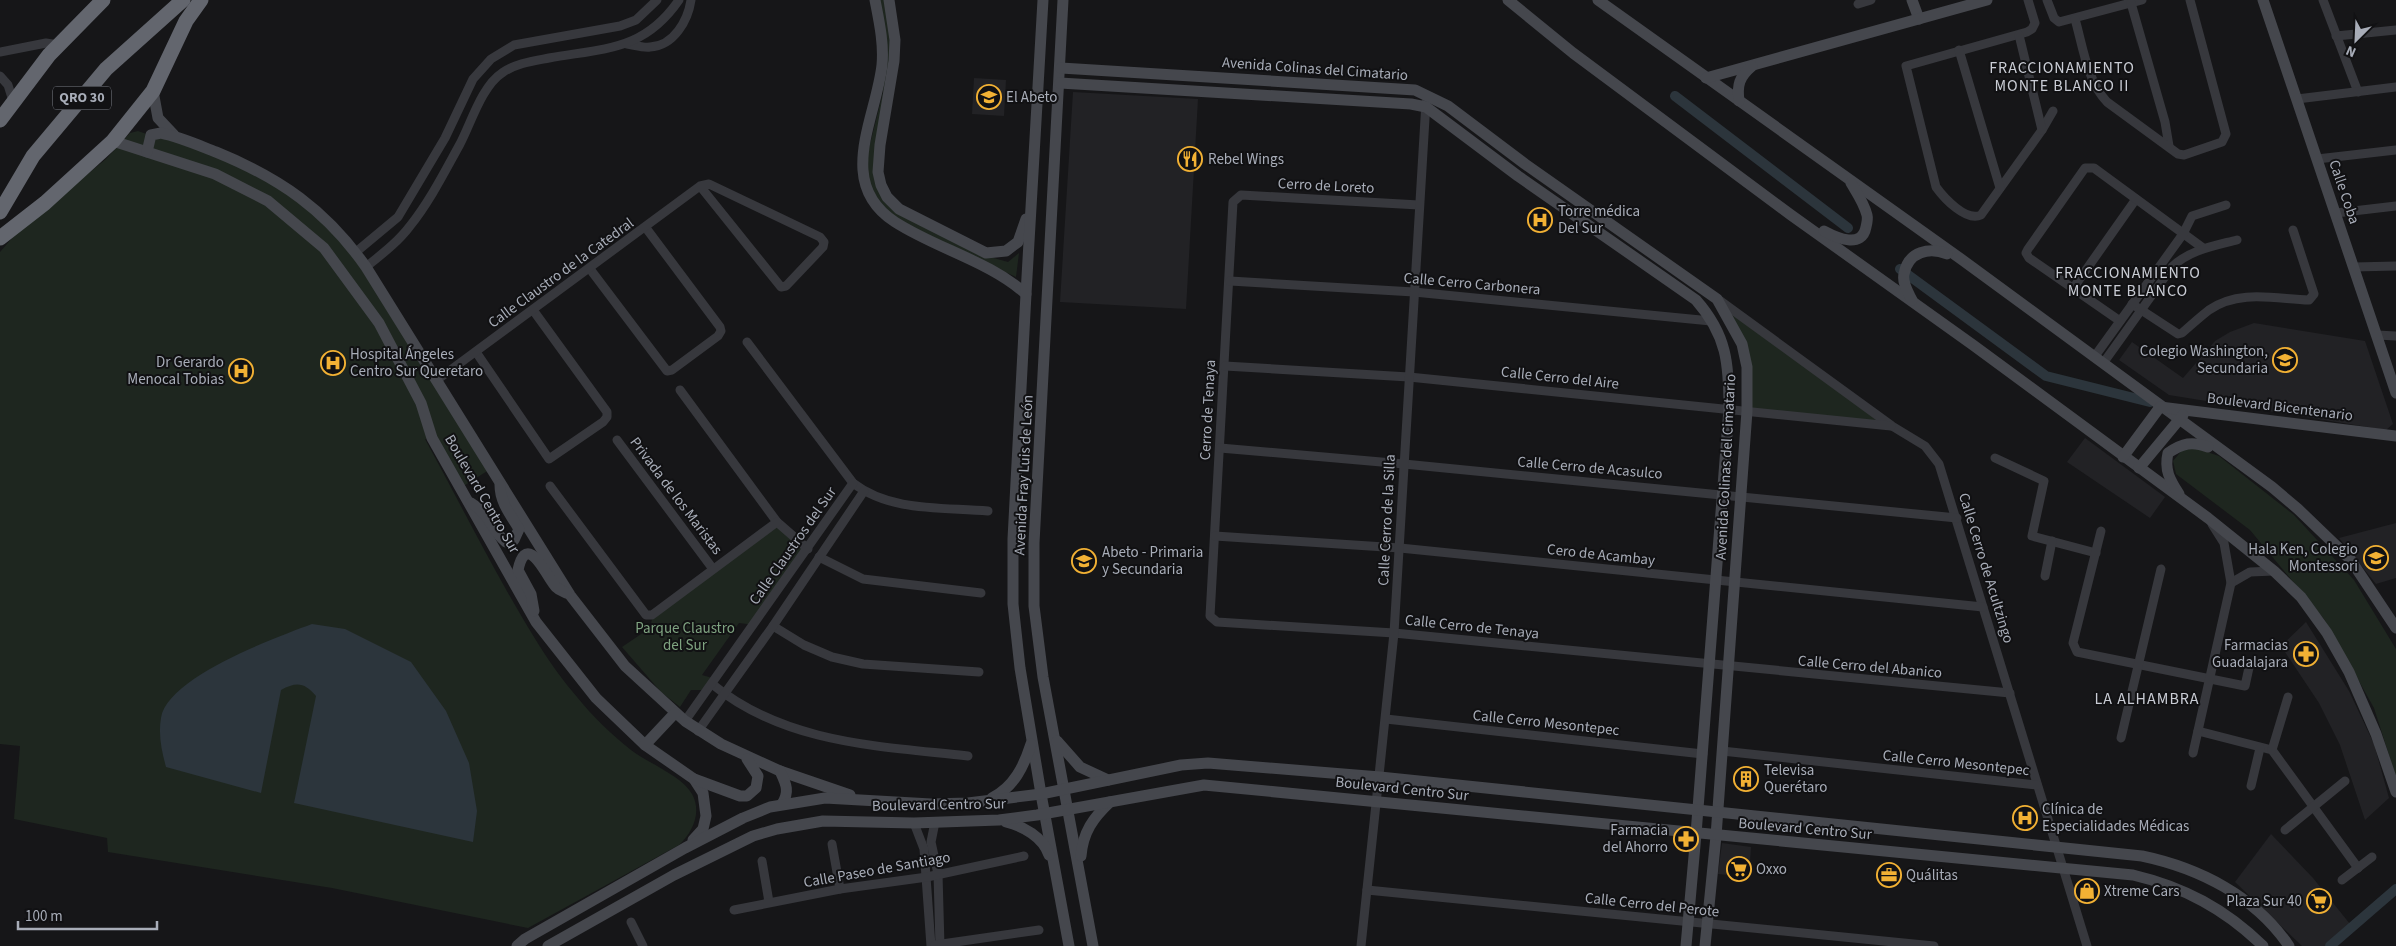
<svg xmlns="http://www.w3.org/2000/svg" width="2396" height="946" font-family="'Source Sans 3',sans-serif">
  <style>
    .built { fill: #222225 }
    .green { fill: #1e261f }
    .water { fill: #2c353c }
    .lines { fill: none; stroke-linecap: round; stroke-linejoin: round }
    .canal { stroke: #2c353c; stroke-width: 10 }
    .street { stroke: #37383d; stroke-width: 9 }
    .secondary { stroke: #45474d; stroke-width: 11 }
    .highway { stroke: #63666e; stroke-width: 15 }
    .labels { text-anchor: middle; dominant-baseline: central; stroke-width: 4; stroke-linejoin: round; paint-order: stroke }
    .shield { fill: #111113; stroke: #7b7e86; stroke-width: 1 }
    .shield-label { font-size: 14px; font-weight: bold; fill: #a8adb8 }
    .street-label { font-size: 15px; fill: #a8adb8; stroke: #111113 }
    .poi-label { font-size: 15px; fill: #a8adb8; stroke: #111113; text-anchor: start }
    .park-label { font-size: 15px; fill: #7fa381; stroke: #111113 }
    .neighbourhood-label { font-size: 16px; letter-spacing: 1px; fill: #c9ccd4; stroke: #111113 }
  </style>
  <rect width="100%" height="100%" fill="#161618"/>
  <g class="built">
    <polygon points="974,78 1006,80 1004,116 972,114"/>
    <polygon points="1073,92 1198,99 1186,309 1060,302"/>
    <polygon points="2254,323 2365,341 2393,424 2386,430 2169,395 2119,360 2132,342 2183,378 2215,341 2230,332"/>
    <polygon points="2085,438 2165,497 2150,518 2067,462"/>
    <polygon points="2396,523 2396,578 2376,584 2339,538"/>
    <polygon points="2306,622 2349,691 2374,744 2389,798 2365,820 2340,745 2319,703 2281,646"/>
    <polygon points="2271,834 2313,878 2350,924 2325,946 2302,946 2235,882"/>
    <polygon points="1722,843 1751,847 1749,877 1718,874"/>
  </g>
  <g class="green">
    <polygon points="880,0 886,0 892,57 876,159 886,199 983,255 1008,262 1019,253 1016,277 897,222 879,205 868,182 866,160 883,92 885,57"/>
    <path d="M138,131L155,137L157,133L252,167L334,228L492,468L462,487L432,438L425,439C453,490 479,542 508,593C529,629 549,665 577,697C593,717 611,734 631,750C648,763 682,776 692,794C702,812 693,832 679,845L528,928L332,888L108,852L107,838L14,819L20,746L0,744V252L19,230L106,159L130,133Z"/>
    <polygon points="1717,299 1892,426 1747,411 1747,367"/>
    <polygon points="2183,449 2198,449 2219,456 2294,515 2354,580 2396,649 2396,777 2374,708 2324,619 2250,530 2176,474 2173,461"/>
    <polygon points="777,522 808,549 755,625 739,623 702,675 716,679 708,690 691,690 680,707 661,692 622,647 650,628 653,615"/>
  </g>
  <path class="water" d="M312,624L345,629L411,662L446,711L469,763L477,811L473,842L294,803L316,696C305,683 297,681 281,690L261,793L166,767C162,752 158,735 161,718C167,677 277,637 312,624Z"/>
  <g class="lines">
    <g class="canal">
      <polyline points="1675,96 1848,228"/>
      <polyline points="1900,269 2046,376 2150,402"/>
      <polyline points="2330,946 2396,889"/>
    </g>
    <g class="street">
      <path d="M2028,0L2035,23L2032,29L2027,32L1906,66L1936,187C1944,198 1966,222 1981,215L2042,130L2053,111"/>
      <polyline points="2047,0 2054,18 2059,22 2142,0"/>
      <polyline points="2323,0 2358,92"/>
      <polyline points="2131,3 2165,122 2169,146"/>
      <polyline points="1858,4 1871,0"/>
      <path d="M2075,19C2083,47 2087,81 2107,102L2178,154L2184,155L2222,142L2226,134L2190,0"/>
      <polyline points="2019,35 2042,130"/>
      <polyline points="2336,36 2396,30"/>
      <path d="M627,44C634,45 643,48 650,47C674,46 688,20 691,0"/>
      <polyline points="1959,50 2000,188"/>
      <polyline points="0,52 46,43 59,45"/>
      <polyline points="0,76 8,85 13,101"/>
      <polyline points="2297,99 2396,87"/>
      <polyline points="2317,159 2396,150"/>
      <polyline points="1419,205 1241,195 1233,202 1210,616 1217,622 1394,633 2010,693"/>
      <polyline points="2336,213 2396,206"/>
      <polyline points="356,252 398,217 445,138 473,79 491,59 514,45 620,26 636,20 657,0"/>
      <path d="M366,267C382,254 398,242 410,226C430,201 445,171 460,144C471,123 482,86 502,73C516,63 533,61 549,58C605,48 644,51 679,0"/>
      <polyline points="2354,267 2396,266"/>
      <polyline points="590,269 667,371 672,370 718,336 721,331 720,327 646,228"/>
      <polyline points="1230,281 1414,292 1711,321"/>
      <polyline points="2074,287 2136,199"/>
      <polyline points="1719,300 1892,426 1925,446 1939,464 2087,946"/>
      <path d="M2132,304L2178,334L2182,333C2191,325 2200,317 2209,310C2239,289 2276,299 2309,300L2314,294L2293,230"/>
      <polyline points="2120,321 2029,258 2026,253 2028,249 2085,168 2094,168 2203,248"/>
      <polyline points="2377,335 2396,336"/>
      <path d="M747,342L853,483C890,512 943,507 988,511"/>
      <polyline points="476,352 549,459 603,422 607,417 607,412 533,310"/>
      <polyline points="2095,356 2183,234 2192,216 2226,205"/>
      <path d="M2104,362L2172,267C2189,250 2214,246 2237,240"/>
      <polyline points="1225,366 1409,377 1891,426"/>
      <polyline points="437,380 700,186 709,184 820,237 824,242 823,247 786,286 781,287 700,186"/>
      <polyline points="680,390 777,522 808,549"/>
      <polyline points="617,440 713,569"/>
      <polyline points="1220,448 1404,464 1957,518"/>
      <polyline points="1995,458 2044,481 2032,536 2096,553"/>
      <polyline points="550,486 646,615 652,615 777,522"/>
      <polyline points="2101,531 2073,643 2077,652 2245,686 2250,663"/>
      <polyline points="1215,536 1400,548 1983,607"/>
      <polyline points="819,557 863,579 981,593"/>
      <polyline points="2045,576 2052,541"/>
      <polyline points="2231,583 2250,572 2274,571"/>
      <polyline points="773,626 804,645 832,657 863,664 979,672"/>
      <path d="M712,684C785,744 879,746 968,756"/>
      <polyline points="1386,719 1703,754"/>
      <polyline points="685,721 853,483"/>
      <polyline points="698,731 773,626 864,491"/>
      <polyline points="2198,731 2272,750 2358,868"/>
      <polyline points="2121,738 2161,569"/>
      <polyline points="2272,750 2288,697"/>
      <polyline points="1722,751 2037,785"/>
      <polyline points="2193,753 2231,583 2224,543 2212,524"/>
      <polyline points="2251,786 2260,748"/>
      <polyline points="935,822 931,842 938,874 940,946"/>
      <polyline points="914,823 924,849 931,946"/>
      <polyline points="2285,830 2345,781"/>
      <polyline points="832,844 840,889"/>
      <polyline points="762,861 769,902"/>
      <polyline points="2342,880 2372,857"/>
      <polyline points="1367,890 1934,946"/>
      <polyline points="734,910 840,889 927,877 1024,856"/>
      <polyline points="631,922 643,946"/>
      <polyline points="935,945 1039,930"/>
      <polyline points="1361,946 1394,633 1426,102"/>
    </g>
    <g class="secondary">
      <path d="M875,0C879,21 884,43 882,65C876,119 835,183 895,222C937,249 989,261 1026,294"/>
      <polyline points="889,0 895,40 894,61 880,145 878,172 881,185 887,197 899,209 986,253 1006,251 1018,242 1026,219"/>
      <polyline points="1043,0 1026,294 1013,539 1013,604 1020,668 1041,794 1069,946"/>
      <polyline points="1063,0 1034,543 1034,606 1043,677 1093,946"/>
      <polyline points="1508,0 1573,53 1791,215 1973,345 2208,518 2274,571 2301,597 2327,633 2349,672 2376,734 2396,792"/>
      <polyline points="1598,0 1961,259 2272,487 2298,509 2350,559 2396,628"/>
      <polyline points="1912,0 1919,19"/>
      <polyline points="2263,0 2396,393"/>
      <polyline points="1061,68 1415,90 1448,106 1525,164 1717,299 1742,344 1747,367 1747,411 1716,836 1705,946"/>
      <polyline points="1706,78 1987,0"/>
      <path d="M1060,83L1411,104L1426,107L1518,176L1696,300C1727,335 1729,364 1729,409L1696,834L1686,946"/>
      <polyline points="153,91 158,118 174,135"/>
      <path d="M1739,101C1737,85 1739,77 1752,66"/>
      <polyline points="113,141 215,174 268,201 324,248 379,323 421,403 432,438 536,622 596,698 645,745 694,779 703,793 706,816 703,829 693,840"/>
      <path d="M147,152L151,135L161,133C180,137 198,145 216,152C280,178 326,210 366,267L570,595L625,666L685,721L721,744L780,771L850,795"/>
      <path d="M1824,231C1837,238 1862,249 1866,227C1867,223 1868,219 1867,215C1864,203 1857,193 1851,183"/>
      <path d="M1912,300C1908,292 1902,283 1904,274C1908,251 1930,247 1947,254"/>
      <polyline points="2123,457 2160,407 2396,436"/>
      <polyline points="2139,468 2183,415"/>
      <path d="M2179,494C2170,480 2164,470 2168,453C2183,443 2192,441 2208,447"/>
      <path d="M471,503C492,515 490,530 506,542L514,540L519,529C510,514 500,502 500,485"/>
      <path d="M534,611L531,594L518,570C527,528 548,580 556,587C559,590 563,591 566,593"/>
      <polyline points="1057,741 1080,767 1108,780"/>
      <polyline points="645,745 675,713"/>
      <path d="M780,771C786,784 790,791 782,804"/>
      <polyline points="694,779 740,796 747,796 756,788 758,776 747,759"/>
      <path d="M992,798C1014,787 1024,766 1031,744"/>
      <path d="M1006,822C1023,826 1043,837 1049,855"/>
      <path d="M1081,856C1083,832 1093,818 1110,802"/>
      <path d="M517,946L525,939L685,848L743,818L770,807L825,798L931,804L968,803L1041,794L1181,765L1208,763L1380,777L2142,856C2199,868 2255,896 2289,946"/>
      <path d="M548,946L674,875L753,836L777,829L823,821L914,823L999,820L1037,815L1204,785L2133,875C2184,887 2225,909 2263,946"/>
    </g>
    <g class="highway">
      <polyline points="0,120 49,55 103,0"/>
      <polyline points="0,212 33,156 106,69 183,0"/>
      <polyline points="0,238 45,203 113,141 153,91 186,21 201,0"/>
    </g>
  </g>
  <defs>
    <symbol id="school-ring" viewBox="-11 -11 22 22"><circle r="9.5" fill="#111113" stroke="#f2b134" stroke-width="1.5"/><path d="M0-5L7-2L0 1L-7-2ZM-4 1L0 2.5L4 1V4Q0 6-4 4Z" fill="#f2b134"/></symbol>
    <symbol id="restaurant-ring" viewBox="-11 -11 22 22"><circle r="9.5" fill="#111113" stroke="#f2b134" stroke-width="1.5"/><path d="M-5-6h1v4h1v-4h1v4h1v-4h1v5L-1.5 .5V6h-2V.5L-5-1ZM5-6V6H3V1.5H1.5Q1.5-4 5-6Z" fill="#f2b134"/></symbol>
    <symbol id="hospital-ring" viewBox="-11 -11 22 22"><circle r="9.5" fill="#111113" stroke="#f2b134" stroke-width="1.5"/><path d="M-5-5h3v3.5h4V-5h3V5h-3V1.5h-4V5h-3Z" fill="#f2b134"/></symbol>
    <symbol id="pharmacy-ring" viewBox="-11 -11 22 22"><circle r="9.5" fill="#111113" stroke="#f2b134" stroke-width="1.5"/><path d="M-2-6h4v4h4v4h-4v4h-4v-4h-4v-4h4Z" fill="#f2b134"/></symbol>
    <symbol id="building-ring" viewBox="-11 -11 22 22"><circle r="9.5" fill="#111113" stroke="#f2b134" stroke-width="1.5"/><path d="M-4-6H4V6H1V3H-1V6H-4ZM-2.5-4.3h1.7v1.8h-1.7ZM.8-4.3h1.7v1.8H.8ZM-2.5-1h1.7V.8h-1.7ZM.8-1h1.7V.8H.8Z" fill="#f2b134"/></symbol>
    <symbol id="supermarket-ring" viewBox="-11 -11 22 22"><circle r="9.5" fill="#111113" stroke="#f2b134" stroke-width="1.5"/><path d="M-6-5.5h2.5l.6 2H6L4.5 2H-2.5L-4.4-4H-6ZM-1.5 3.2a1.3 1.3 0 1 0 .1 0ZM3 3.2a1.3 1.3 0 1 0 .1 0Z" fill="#f2b134"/></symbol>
    <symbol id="office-ring" viewBox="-11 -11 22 22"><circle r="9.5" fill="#111113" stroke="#f2b134" stroke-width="1.5"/><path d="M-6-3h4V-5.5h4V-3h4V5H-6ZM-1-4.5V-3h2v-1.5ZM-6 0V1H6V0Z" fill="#f2b134"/></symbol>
    <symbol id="shop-ring" viewBox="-11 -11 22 22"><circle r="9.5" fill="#111113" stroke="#f2b134" stroke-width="1.5"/><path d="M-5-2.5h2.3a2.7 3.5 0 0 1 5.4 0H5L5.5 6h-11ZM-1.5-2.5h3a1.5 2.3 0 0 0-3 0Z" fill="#f2b134"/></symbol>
  </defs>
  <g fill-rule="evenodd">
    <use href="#school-ring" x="975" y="83" width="28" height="28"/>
    <use href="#restaurant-ring" x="1176" y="145" width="28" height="28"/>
    <use href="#hospital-ring" x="1526" y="206" width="28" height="28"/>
    <use href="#school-ring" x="2271" y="346" width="28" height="28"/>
    <use href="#hospital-ring" x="319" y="349" width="28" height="28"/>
    <use href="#hospital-ring" x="227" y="357" width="28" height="28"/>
    <use href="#school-ring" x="2362" y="544" width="28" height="28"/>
    <use href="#school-ring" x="1070" y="547" width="28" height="28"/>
    <use href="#pharmacy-ring" x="2292" y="640" width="28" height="28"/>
    <use href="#building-ring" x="1732" y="765" width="28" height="28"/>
    <use href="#hospital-ring" x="2011" y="804" width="28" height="28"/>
    <use href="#pharmacy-ring" x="1672" y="825" width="28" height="28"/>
    <use href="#supermarket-ring" x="1725" y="855" width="28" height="28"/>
    <use href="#office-ring" x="1875" y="861" width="28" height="28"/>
    <use href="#shop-ring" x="2073" y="877" width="28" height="28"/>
    <use href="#supermarket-ring" x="2305" y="887" width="28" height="28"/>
  </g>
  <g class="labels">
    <rect class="shield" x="53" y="86.5" width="58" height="23" rx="4"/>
    <g class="shield-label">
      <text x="82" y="98">QRO 30</text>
    </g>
    <g class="street-label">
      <text transform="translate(1315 69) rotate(4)">Avenida Colinas del Cimatario</text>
      <text transform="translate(1326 186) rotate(3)">Cerro de Loreto</text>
      <text transform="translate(2344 192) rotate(71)">Calle Coba</text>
      <text transform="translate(561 273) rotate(-36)">Calle Claustro de la Catedral</text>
      <text transform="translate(1472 284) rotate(5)">Calle Cerro Carbonera</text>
      <text transform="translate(1560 378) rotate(6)">Calle Cerro del Aire</text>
      <text transform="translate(2280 407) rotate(7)">Boulevard Bicentenario</text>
      <text transform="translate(1208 410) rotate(-87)">Cerro de Tenaya</text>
      <text transform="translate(1726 467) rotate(-87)">Avenida Colinas del Cimatario</text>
      <text transform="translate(1590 468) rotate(5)">Calle Cerro de Acasulco</text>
      <text transform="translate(1024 475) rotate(-87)">Avenida Fray Luis de León</text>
      <text transform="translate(482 494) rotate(60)">Boulevard Centro Sur</text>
      <text transform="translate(676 496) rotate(53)">Privada de los Maristas</text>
      <text transform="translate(1387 520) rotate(-87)">Calle Cerro de la Silla</text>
      <text transform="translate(793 546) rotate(-55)">Calle Claustros del Sur</text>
      <text transform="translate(1601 555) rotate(6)">Cero de Acambay</text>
      <text transform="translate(1986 568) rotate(73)">Calle Cerro de Acultzingo</text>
      <text transform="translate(1472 627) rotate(6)">Calle Cerro de Tenaya</text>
      <text transform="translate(1870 667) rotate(5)">Calle Cerro del Abanico</text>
      <text transform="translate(1546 723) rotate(6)">Calle Cerro Mesontepec</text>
      <text transform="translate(1956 763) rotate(6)">Calle Cerro Mesontepec</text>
      <text transform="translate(1402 789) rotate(6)">Boulevard Centro Sur</text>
      <text transform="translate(939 805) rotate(-1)">Boulevard Centro Sur</text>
      <text transform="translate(1805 829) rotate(5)">Boulevard Centro Sur</text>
      <text transform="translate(877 870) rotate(-10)">Calle Paseo de Santiago</text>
      <text transform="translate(1652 905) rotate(6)">Calle Cerro del Perote</text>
    </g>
    <g class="poi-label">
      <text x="1006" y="97">El Abeto</text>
      <text x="1208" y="159">Rebel Wings</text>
      <text x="1558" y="211">Torre médica<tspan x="1558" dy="17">Del Sur</tspan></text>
      <text x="2268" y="351" text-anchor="end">Colegio Washington,<tspan x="2268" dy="17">Secundaria</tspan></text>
      <text x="350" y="354">Hospital Ángeles<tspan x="350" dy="17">Centro Sur Queretaro</tspan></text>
      <text x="224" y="362" text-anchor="end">Dr Gerardo<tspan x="224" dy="17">Menocal Tobias</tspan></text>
      <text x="2358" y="549" text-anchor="end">Hala Ken, Colegio<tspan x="2358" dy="17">Montessori</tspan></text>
      <text x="1102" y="552">Abeto - Primaria<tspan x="1102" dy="17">y Secundaria</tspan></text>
      <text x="2288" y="645" text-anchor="end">Farmacias<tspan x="2288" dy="17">Guadalajara</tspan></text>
      <text x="1764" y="770">Televisa<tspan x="1764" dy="17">Querétaro</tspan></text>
      <text x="2042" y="809">Clínica de<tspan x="2042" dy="17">Especialidades Médicas</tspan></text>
      <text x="1668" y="830" text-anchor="end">Farmacia<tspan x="1668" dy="17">del Ahorro</tspan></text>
      <text x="1756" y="869">Oxxo</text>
      <text x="1906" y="875">Quálitas</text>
      <text x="2104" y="891">Xtreme Cars</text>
      <text x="2302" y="901" text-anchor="end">Plaza Sur 40</text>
    </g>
    <g class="park-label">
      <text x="685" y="628">Parque Claustro<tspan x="685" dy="17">del Sur</tspan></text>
    </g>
    <g class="neighbourhood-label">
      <text x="2062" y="68">FRACCIONAMIENTO<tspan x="2062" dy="18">MONTE BLANCO II</tspan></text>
      <text x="2128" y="273">FRACCIONAMIENTO<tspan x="2128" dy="18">MONTE BLANCO</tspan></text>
      <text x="2147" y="699">LA ALHAMBRA</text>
    </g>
  </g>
  <g transform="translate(2356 40) rotate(204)" stroke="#111113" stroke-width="4" paint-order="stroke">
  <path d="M0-4L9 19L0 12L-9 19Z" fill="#a8adb8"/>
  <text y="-8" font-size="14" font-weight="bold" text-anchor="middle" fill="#a8adb8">N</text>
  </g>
  <path d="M18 921v8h139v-8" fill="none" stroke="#a8adb8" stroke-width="2.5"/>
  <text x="25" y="921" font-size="15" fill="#a8adb8" stroke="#111113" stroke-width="4" paint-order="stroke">100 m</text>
</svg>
